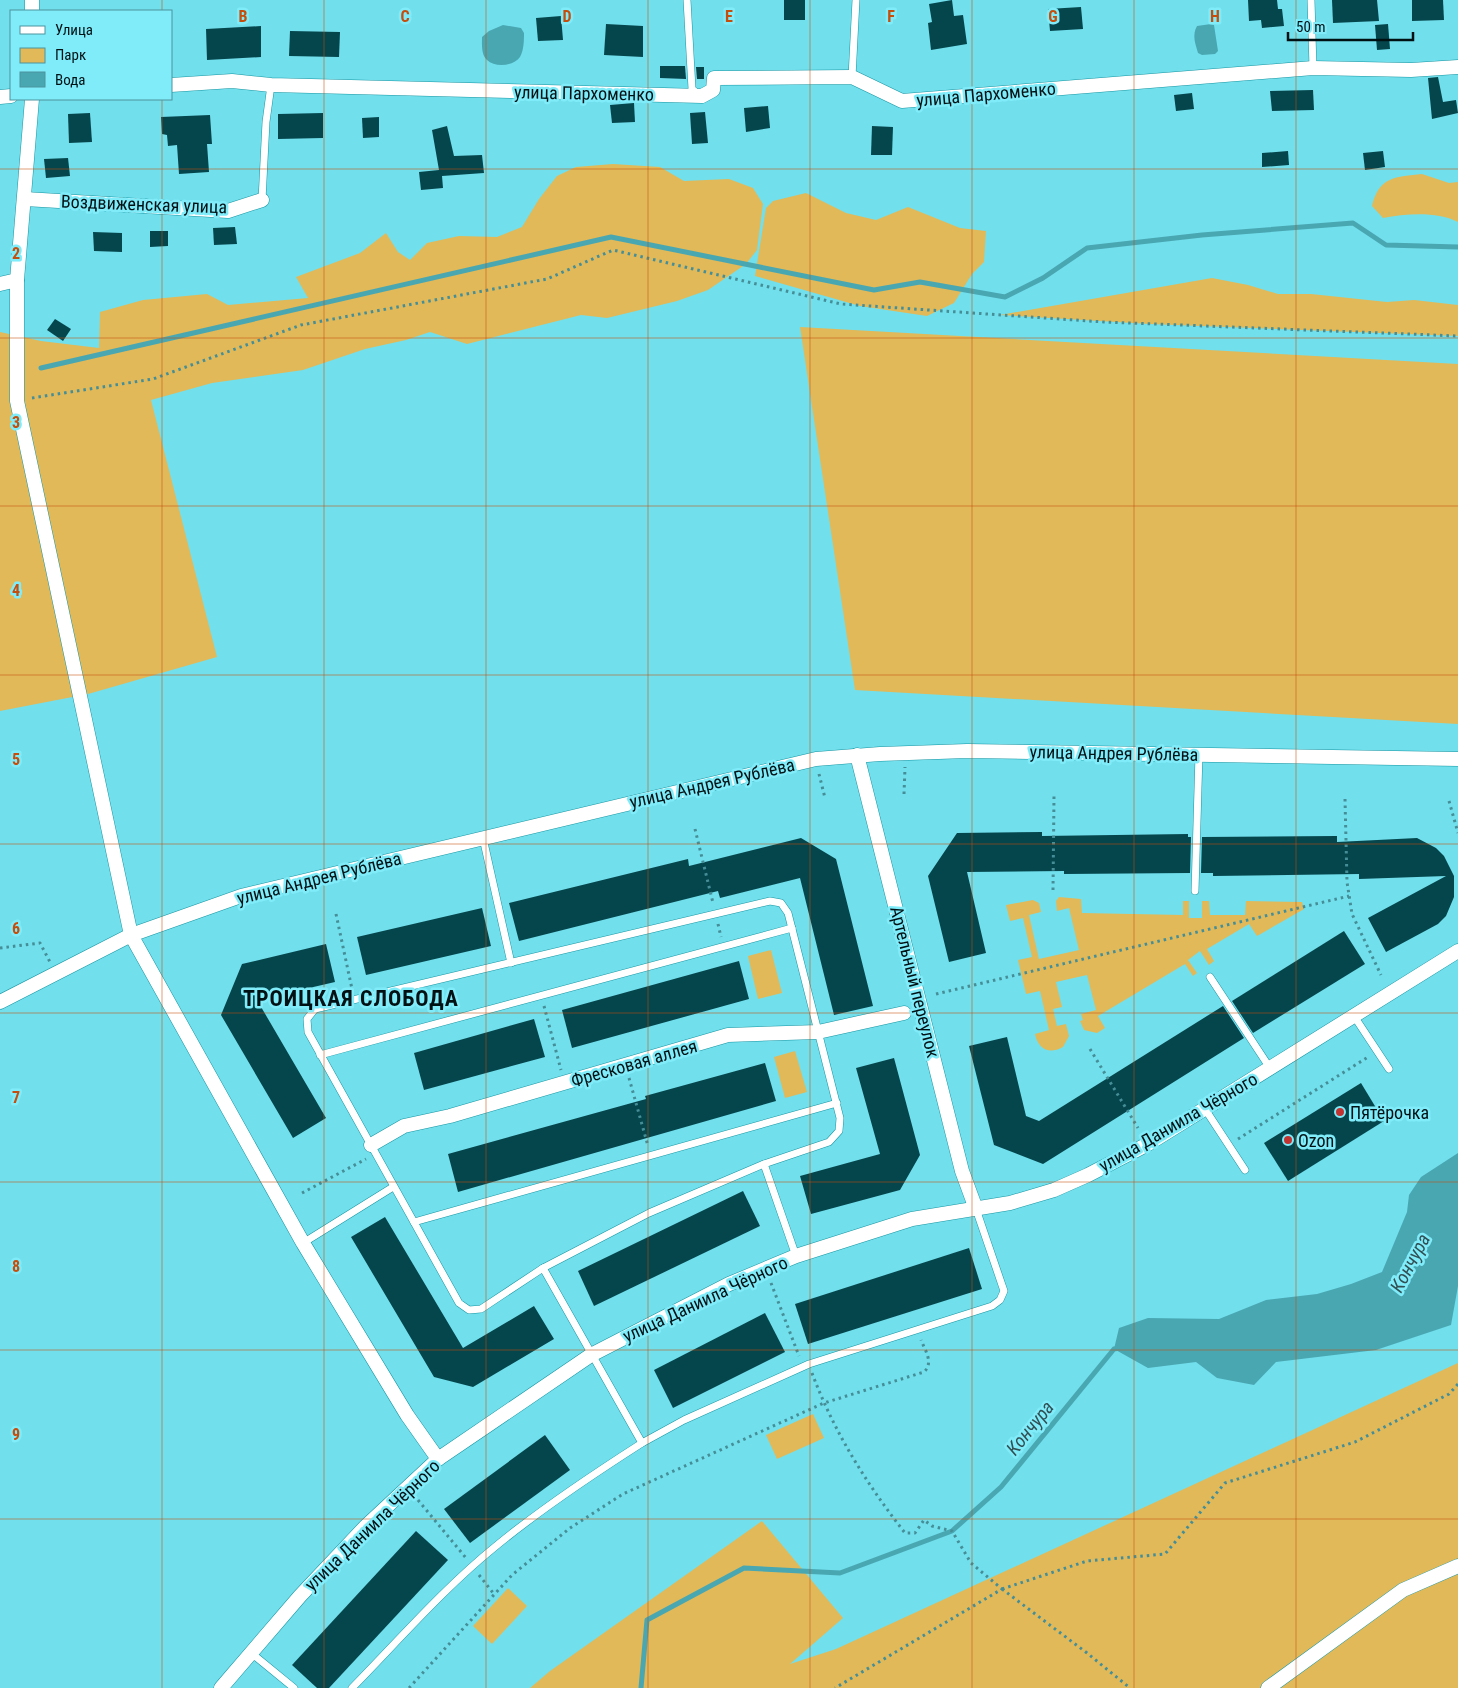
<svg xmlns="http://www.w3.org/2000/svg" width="1458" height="1688" font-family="'Roboto Condensed',sans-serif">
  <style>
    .green { fill: #e1b959 }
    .water { fill: #49a7b2 }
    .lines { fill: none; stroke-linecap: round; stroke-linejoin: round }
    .stream { stroke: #49a7b2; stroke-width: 5 }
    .building { fill: #05464d }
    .lane-casing { stroke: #1696a3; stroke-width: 8 }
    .street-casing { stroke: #1696a3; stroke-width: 15 }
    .path { stroke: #458e97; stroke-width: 3; stroke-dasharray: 2.5 4; stroke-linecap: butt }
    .lane { stroke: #fff; stroke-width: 7 }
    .street { stroke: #fff; stroke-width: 14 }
    .grid { fill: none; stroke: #c54e0d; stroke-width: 1; stroke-opacity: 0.55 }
    .poi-dot { fill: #c13230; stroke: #80ecfa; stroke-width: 2 }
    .labels { text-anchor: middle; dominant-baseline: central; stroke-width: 5; stroke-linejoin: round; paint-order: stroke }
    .street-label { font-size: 18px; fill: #001114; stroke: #80ecfa }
    .poi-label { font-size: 18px; fill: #001114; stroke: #80ecfa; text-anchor: start }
    .water-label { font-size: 19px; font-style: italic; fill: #325054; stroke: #80ecfa }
    .district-label { font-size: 22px; font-weight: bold; letter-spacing: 1px; fill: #001114; stroke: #80ecfa }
    .grid-label { font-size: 16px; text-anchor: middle; font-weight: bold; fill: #c54e0d; stroke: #80ecfa; stroke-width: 5; stroke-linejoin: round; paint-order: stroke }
  </style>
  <rect width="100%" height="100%" fill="#72dfec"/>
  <g class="green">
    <polygon points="613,164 660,167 684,181 729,179 753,188 763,204 757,250 746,264 708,290 677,301 607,318 581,315 467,344 430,332 406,340 365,349 303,370 212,383 151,400 217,657 88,694 0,711 0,332 41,341 99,348 100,312 143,300 207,294 228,305 308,298 296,277 360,253 386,233 398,252 410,260 427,243 459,236 497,237 522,227 539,199 557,176 576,167"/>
    <path d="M1422,174L1449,183L1458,182V222C1436,211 1406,214 1383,218L1372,206C1379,176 1396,177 1422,174Z"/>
    <polygon points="806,193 846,213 876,220 908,207 960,228 986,231 984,262 972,274 954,303 927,316 860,306 755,276 766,208 773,201"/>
    <polygon points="1212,278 1248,285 1278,294 1311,294 1387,302 1414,300 1458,305 1458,336 1149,324 1000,315"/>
    <polygon points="800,327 1458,364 1458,724 855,690"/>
    <path d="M1059,897L1081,899L1082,913L1183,915V901H1189V918H1202V901H1209L1210,915H1245L1246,901L1302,902L1304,909L1257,936L1249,924L1207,949L1214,961L1209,965L1200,951L1188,960L1197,973L1193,976L1185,964L1098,1016L1105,1028L1097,1033L1084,1030L1080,1021L1083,1020L1081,1014L1096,1010L1087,975L1056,982L1062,1007L1053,1009L1057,1026L1066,1024L1069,1036L1063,1047C1049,1055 1038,1049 1035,1034L1049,1030L1040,991L1026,994L1018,960L1032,957L1023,918L1010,921L1006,905L1033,900L1039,903L1041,912L1029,915L1039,959L1079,950L1069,908L1057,911L1056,901Z"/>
    <polygon points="771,950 782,993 758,999 748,956"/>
    <polygon points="795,1051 807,1092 785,1098 774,1057"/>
    <polygon points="1458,1363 1458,1688 530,1688 550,1671 762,1521 843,1618 790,1664 836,1649"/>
    <polygon points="813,1414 824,1438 777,1459 766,1435"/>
    <polygon points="508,1588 527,1606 492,1644 473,1626"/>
  </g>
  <g class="water">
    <path d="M1211,24L1214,25L1218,51L1215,54L1202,55L1198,53C1195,43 1192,35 1197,26Z"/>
    <path d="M503,25L521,28L524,33C524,40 524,50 520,57C514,66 495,68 487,60C481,54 482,45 482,37L489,31Z"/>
    <polygon points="1458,1153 1458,1286 1451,1325 1376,1350 1276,1362 1254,1385 1217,1378 1196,1362 1148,1368 1114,1349 1119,1328 1148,1318 1219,1319 1266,1300 1317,1294 1351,1284 1382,1272 1407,1212 1409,1195 1421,1177"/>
  </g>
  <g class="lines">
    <g class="stream">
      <polyline points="41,368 611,237 874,290 920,282 1005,297 1043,278 1087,248 1202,235 1353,223 1386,245 1458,247"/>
      <polyline points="641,1688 647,1620 744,1568 840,1573 952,1531 1001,1487 1114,1349 1120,1348"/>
    </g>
  </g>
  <g class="building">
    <rect x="784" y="0" width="21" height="20"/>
    <polygon points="952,0 954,16 963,15 967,44 931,50 928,23 932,22 929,4"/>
    <polygon points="1248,0 1277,0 1278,9 1282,9 1284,26 1262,28 1261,20 1249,21"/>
    <polygon points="1332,0 1377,0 1379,21 1333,23"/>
    <polygon points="1412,0 1443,0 1444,20 1412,21"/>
    <polygon points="1081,7 1083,29 1050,31 1048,9"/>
    <polygon points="561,16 563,40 538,41 536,18"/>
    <polygon points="606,24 643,26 643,57 604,55"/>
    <polygon points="1388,24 1390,49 1377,50 1375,25"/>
    <polygon points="261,26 261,57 207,60 206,29"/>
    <polygon points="290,31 340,32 339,57 289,56"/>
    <polygon points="660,66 685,66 686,79 660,78"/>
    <polygon points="696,67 704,67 704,79 697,79"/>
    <polygon points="1438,77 1443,102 1456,100 1458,113 1432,119 1428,78"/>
    <polygon points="1313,90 1314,110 1272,111 1270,91"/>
    <polygon points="1192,93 1194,109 1176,111 1174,95"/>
    <polygon points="634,103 635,122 612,123 610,105"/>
    <polygon points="768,106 770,128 746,132 744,108"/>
    <polygon points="705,112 708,143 692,144 690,113"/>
    <polygon points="90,113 92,142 69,143 68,114"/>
    <polygon points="323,113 323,138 278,139 278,114"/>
    <polygon points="210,115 212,144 207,144 209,172 179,174 177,145 168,146 167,135 162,134 161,117"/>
    <polygon points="379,117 379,137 363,138 362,118"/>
    <polygon points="447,126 454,156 482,155 484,173 442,176 443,188 421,190 419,172 439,170 432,130"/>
    <polygon points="872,126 893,127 892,155 871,155"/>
    <polygon points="1288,151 1289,165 1262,167 1262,153"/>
    <polygon points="1383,151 1385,167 1365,170 1363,153"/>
    <polygon points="68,158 70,176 46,178 44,159"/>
    <polygon points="235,227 237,244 214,245 213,228"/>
    <polygon points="150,231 168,231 168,246 150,247"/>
    <polygon points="93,232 122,233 122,252 94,251"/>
    <polygon points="55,319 71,329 63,341 47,330"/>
    <polygon points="1042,832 1042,836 1188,834 1188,837 1191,837 1190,873 1064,874 1064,871 967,872 986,953 949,962 928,876 957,833"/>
    <polygon points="1337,836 1337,842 1417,838 1436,848 1444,856 1454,876 1454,897 1446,916 1438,924 1386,952 1368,918 1446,876 1359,879 1359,874 1213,876 1213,873 1201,873 1202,837"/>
    <polygon points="801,838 836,859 873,1006 834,1015 800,878 720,898 718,891 519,941 509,903 688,859 689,866"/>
    <polygon points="482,908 491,946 366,975 357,937"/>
    <polygon points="1344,931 1365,964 1253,1033 1232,1001"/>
    <polygon points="326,944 335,982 257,1000 326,1118 293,1138 221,1015 242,964"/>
    <polygon points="739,961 749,999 572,1048 562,1010"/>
    <polygon points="1223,1006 1244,1038 1043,1164 994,1145 969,1046 1007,1037 1026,1116 1039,1121"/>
    <polygon points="534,1019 545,1057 424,1090 414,1053"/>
    <polygon points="894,1058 920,1155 900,1190 811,1214 800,1176 880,1154 856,1068"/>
    <polygon points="765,1063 776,1101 458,1192 448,1154 646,1099 645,1096"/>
    <polygon points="1361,1083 1384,1121 1288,1181 1264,1143"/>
    <polygon points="743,1191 760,1226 594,1306 578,1271"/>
    <polygon points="385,1217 463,1348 534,1306 554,1339 473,1387 434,1377 351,1237"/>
    <polygon points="969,1248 982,1289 808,1344 795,1304"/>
    <polygon points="765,1313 785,1352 673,1408 654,1370"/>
    <polygon points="545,1435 570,1470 470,1543 444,1509"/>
    <polygon points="416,1531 448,1560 329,1688 317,1688 292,1665"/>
  </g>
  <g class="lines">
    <defs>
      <g id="lane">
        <polyline points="687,0 692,89 698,94"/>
        <polyline points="1311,0 1313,68"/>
        <polyline points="852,77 856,0"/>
        <polyline points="262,200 266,122 271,85"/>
        <polyline points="483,838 511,963"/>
        <polyline points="1195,891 1199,754"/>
        <polygon points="770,901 781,903 788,913 840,1118 839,1131 829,1142 764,1164 649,1213 543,1268 481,1309 469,1310 459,1303 308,1032 307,1019 315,1009"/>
        <polyline points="1210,977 1270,1068"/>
        <polyline points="1354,1016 1389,1069"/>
        <polyline points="320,1055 792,928"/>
        <polyline points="1205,1109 1245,1170"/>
        <polyline points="764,1164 796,1256"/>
        <polyline points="414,1222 837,1103"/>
        <polyline points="303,1243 393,1187"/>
        <polyline points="543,1268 642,1443 684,1420 809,1364 992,1306 1000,1300 1004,1291 976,1209"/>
        <polyline points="250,1652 294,1688"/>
        <path d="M352,1688C399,1640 444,1588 496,1546C542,1508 592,1475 642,1443"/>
      </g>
      <g id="street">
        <polyline points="32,0 32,11"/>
        <polyline points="171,85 232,81 271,85 702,96 713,90 714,78 852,77 902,101 1313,68 1411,70 1458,67"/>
        <polyline points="0,97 11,96"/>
        <polyline points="25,199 228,211 262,200"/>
        <polyline points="17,280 17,401 131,935 303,1243 407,1415 438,1459"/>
        <polyline points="0,284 17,280 32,99"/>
        <polyline points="857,755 962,1171 976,1209"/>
        <polyline points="0,1002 131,935 241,896 816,759 880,754 967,751 1458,759"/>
        <polyline points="371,1145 404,1126 450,1116 728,1035 818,1032 904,1013"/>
        <polyline points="221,1688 300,1596 366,1526 438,1459 591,1355 729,1284 796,1256 912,1219 1010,1203 1054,1190 1088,1175 1148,1144 1458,951"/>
        <polyline points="1268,1688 1403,1590 1458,1566"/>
      </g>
    </defs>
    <use href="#lane" class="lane-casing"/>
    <use href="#street" class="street-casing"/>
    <g class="path">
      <polyline points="32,398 153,379 301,325 547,279 613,250 841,304 1104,322 1458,336"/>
      <polyline points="819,774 825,798"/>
      <polyline points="904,794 905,767"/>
      <polyline points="1345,799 1347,882 1352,914 1381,975"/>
      <polyline points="1449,801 1458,833"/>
      <polyline points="695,829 713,903"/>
      <polyline points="1053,890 1054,796"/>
      <polyline points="336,914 352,989"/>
      <polyline points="718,924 721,937"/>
      <polyline points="0,948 40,943 50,962"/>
      <polyline points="936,994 1349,896"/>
      <polyline points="544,1006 561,1070"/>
      <polyline points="1090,1049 1138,1128"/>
      <polyline points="629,1078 648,1146"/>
      <polyline points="1238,1139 1368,1057"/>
      <polyline points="302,1193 366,1159"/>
      <polyline points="771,1283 799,1356"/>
      <path d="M812,1373C834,1432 866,1483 905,1533H915L924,1520L932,1526L952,1531L971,1563L1002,1589L835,1688"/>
      <polyline points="418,1500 466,1558"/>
      <polyline points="479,1575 494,1594"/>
      <polyline points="1002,1589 1087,1561 1165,1554 1225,1483 1355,1442 1449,1394 1458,1384"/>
      <polyline points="1002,1589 1087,1653 1130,1688"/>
      <path d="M409,1688L512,1575L570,1528L623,1494L824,1403L924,1372C934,1363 925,1350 921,1340"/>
    </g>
    <use href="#lane" class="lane"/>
    <use href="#street" class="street"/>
  </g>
  <path class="grid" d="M162,0V11M324,0V1688M486,0V1688M648,0V1688M810,0V1688M972,0V1688M1134,0V1688M1296,0V1688M162,99V1688M0,169H1458M0,338H1458M0,506H1458M0,675H1458M0,844H1458M0,1013H1458M0,1182H1458M0,1350H1458M0,1519H1458"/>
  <g class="poi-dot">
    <circle cx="1340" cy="1112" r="5"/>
    <circle cx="1288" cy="1140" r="5"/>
  </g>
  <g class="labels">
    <g class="street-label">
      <text transform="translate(584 93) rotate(1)">улица Пархоменко</text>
      <text transform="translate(986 94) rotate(-5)">улица Пархоменко</text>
      <text transform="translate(144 204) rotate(2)">Воздвиженская улица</text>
      <text transform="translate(1114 753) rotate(1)">улица Андрея Рублёва</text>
      <text transform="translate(712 783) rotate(-13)">улица Андрея Рублёва</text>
      <text transform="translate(319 878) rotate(-14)">улица Андрея Рублёва</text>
      <text transform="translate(915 982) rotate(76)">Артельный переулок</text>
      <text transform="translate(634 1063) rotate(-16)">Фресковая аллея</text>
      <text transform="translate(1178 1122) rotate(-30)">улица Даниила Чёрного</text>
      <text transform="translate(705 1299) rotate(-25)">улица Даниила Чёрного</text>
      <text transform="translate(372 1525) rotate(-44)">улица Даниила Чёрного</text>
    </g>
    <g class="poi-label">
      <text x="1350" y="1112">Пятёрочка</text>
      <text x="1298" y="1140">Ozon</text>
    </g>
    <g class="water-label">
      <text transform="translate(1410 1263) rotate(-62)">Кончура</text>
      <text transform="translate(1030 1428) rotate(-51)">Кончура</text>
    </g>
    <g class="district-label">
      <text x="351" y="998">ТРОИЦКАЯ СЛОБОДА</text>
    </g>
  </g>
  <g class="grid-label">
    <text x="243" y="22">B</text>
    <text x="405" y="22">C</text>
    <text x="567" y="22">D</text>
    <text x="729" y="22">E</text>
    <text x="891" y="22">F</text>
    <text x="1053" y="22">G</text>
    <text x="1215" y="22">H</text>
    <text x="16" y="259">2</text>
    <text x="16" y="428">3</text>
    <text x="16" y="596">4</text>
    <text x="16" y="765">5</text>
    <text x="16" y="934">6</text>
    <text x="16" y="1103">7</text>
    <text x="16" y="1272">8</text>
    <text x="16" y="1440">9</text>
  </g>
  <rect x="10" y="10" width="162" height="90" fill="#80ecfa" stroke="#4d949e"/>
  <rect x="20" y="26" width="25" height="8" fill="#ffffff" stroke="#4d949e"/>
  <text x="55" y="35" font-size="15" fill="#001114">Улица</text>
  <rect x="20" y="48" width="25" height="15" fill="#e1b959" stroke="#4d949e"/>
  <text x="55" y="60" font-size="15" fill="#001114">Парк</text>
  <rect x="20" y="72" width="25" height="15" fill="#49a7b2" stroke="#4d949e"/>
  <text x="55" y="85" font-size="15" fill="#001114">Вода</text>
  <path d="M1288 32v8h125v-8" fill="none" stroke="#001114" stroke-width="2.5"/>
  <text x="1296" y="32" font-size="15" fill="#001114" stroke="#80ecfa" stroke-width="4" paint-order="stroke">50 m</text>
</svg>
